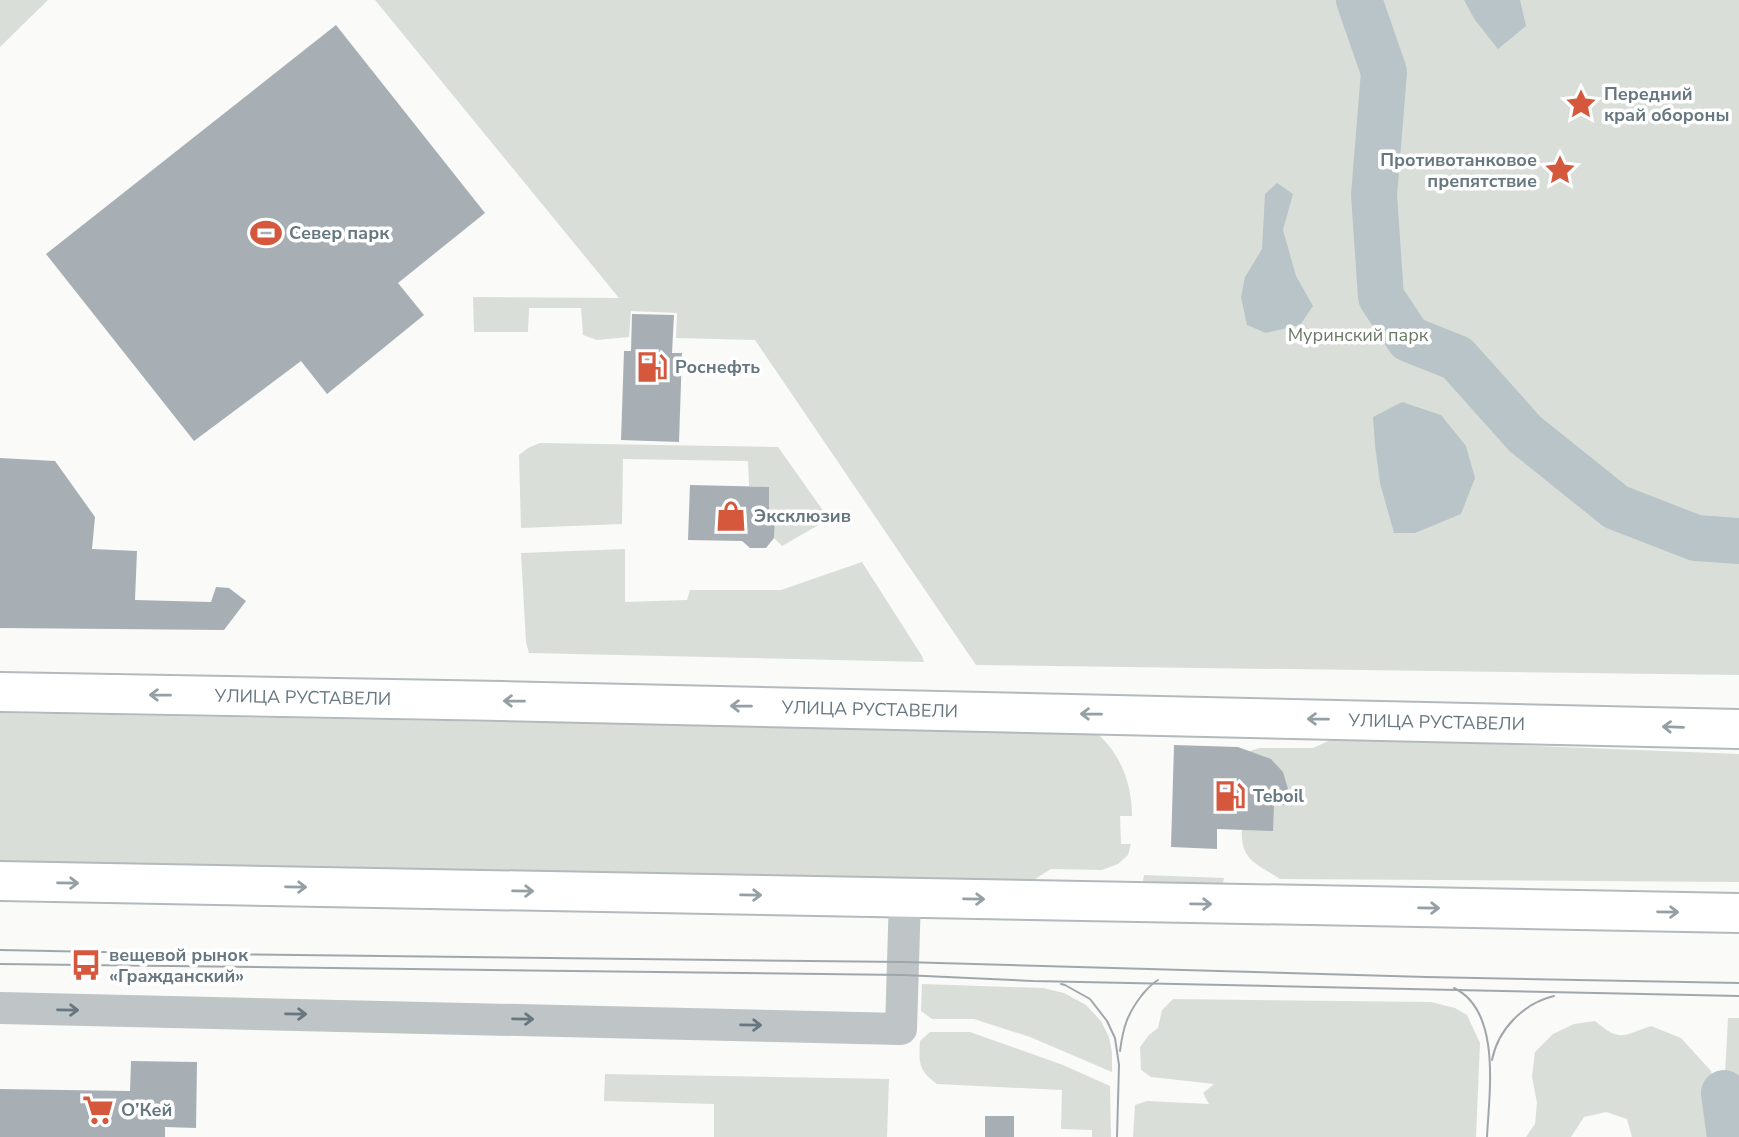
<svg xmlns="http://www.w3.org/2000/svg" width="1739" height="1137" font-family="'Nunito Sans',sans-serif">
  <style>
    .green { fill: #daded8 }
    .water { fill: #b9c4c8 }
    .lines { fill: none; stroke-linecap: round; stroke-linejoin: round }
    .river { stroke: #b9c4c8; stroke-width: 46 }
    .building { fill: #a7afb4 }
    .major-casing { stroke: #b3b9bc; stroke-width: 42 }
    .minor { stroke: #bfc4c7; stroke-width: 32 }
    .major { stroke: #fff; stroke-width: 38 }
    .tram { stroke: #a0a7ac; stroke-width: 2 }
    .oneway { stroke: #95a0a6 }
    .oneway2 { stroke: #677780 }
    .labels { text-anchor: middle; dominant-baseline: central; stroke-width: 7; stroke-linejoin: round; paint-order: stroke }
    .poi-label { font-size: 18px; font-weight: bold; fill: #677780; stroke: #fff; text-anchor: start }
    .park-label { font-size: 18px; fill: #6a7966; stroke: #fff }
    .street-label { font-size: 18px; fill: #677780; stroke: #fff }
  </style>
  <rect width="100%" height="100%" fill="#fafaf8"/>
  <g class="green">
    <polygon points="0,0 48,0 0,47"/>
    <polygon points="375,0 1739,0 1739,675 976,665 755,340 676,338 677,313 631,311 629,337 597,340 583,335 581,308 529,308 528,332 474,332 473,297 619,298"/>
    <polygon points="540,443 778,447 829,519 782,546 774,538 775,520 769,512 769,487 749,486 748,461 623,459 622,524 521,528 519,455 528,448"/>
    <polygon points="625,549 625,602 687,600 690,590 781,590 862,562 922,656 924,662 529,653 526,642 521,553"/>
    <path d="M0,713L799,727L1099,735C1122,757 1132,785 1132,816H1120L1121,844H1131L1128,855L1118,864L1102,870L1051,869L1032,881L0,861Z"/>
    <path d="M1335,738L1739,754V882L1280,879C1257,864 1240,860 1242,830L1274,805H1287C1282,771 1284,760 1247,752L1259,748H1313Z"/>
    <polygon points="1144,875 1224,878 1222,887 1145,885 1143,880"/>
    <polygon points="922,984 1043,988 1064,993 1086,1005 1101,1021 1109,1037 1112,1053 1112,1072 1030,1037 974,1019 932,1019 921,1011"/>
    <polygon points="1173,999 1431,1002 1455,1008 1467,1015 1480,1043 1476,1137 1133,1137 1135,1105 1147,1101 1209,1104 1203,1093 1214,1084 1151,1077 1141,1070 1140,1047 1149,1035 1158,1028 1162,1010"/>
    <polygon points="1728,1018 1739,1018 1739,1137 1730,1137 1724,1093"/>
    <path d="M1595,1021C1620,1042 1622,1036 1651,1026L1681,1038L1711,1071L1719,1103L1723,1137H1632L1627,1119L1606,1112L1584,1117L1571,1137H1526L1535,1124L1537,1103L1532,1077L1535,1052L1553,1034L1574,1024Z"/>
    <path d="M930,1032H970L1063,1065L1110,1086L1111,1137H1092V1130L1061,1129L1062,1090L937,1084C918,1070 919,1063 920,1041Z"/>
    <polygon points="605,1074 889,1079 887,1137 714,1137 714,1104 604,1101"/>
  </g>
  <g class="water">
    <polygon points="1464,0 1520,0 1526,26 1498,49 1475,20"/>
    <polygon points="1277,183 1293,194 1283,230 1296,276 1313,306 1300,325 1266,333 1247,325 1241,297 1245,277 1262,249 1265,194"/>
    <polygon points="1402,402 1441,415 1466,446 1475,478 1461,514 1415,533 1394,533 1380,483 1375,445 1373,417"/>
    <path d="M1739,526V556C1720,553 1711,550 1696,538L1717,530Z"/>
  </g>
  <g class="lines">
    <g class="river">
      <polyline points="1359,0 1384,72 1374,195 1381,297 1409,339 1457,358 1525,434 1616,507 1696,538 1739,541"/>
      <polyline points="1724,1093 1730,1137"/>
    </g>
  </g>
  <g class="building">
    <polygon points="336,25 485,213 398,283 424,315 327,394 301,361 194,441 46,254"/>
    <polygon points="632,314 674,315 672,353 682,353 679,442 621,440 624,351 631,351"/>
    <polygon points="0,458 55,461 95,517 92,549 137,551 135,600 211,602 216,587 229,588 246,601 224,630 0,628"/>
    <polygon points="690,485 769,487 769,512 775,520 774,538 766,548 750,548 742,541 688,540"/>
    <polygon points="1174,745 1238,747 1271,759 1283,772 1288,789 1287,805 1274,805 1273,831 1217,829 1217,849 1171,847"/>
    <polygon points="131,1061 197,1062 196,1128 165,1127 165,1137 0,1137 0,1089 130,1091"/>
    <rect x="985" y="1116" width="29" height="21"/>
  </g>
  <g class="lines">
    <defs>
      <g id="major">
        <path id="s1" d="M0,692L502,701L1739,729"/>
        <polyline points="0,881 1739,913"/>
      </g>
    </defs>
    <use href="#major" class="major-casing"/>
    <polyline class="minor" points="0,1008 901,1029 905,897"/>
    <use href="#major" class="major"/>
    <g class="tram">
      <polyline points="0,950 202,954 904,962 1426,977 1739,983"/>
      <polyline points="0,964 903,975 1033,981 1739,996"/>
      <polyline points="1061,984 1065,985 1090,999 1107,1021 1115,1038 1119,1065 1117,1137"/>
      <path d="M1454,988C1502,1011 1489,1094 1487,1137"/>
      <path d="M1120,1051C1123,1028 1127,1014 1142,995C1147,989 1151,984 1158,980"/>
      <path d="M1492,1060C1498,1029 1524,1003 1554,996"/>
    </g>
  </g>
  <defs><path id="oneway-shaft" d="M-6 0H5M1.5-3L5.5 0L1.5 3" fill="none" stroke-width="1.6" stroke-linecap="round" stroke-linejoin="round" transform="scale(1.75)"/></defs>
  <g class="oneway">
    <use href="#oneway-shaft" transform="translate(160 695) rotate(-179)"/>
    <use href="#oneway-shaft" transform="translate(514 701) rotate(-179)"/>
    <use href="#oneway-shaft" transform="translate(741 706) rotate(-179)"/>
    <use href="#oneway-shaft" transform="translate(1091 714) rotate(-179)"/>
    <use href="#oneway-shaft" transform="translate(1318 719) rotate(-179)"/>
    <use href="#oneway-shaft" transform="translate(1673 727) rotate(-178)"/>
    <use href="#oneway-shaft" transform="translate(68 883) rotate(1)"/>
    <use href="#oneway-shaft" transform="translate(296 887) rotate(1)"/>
    <use href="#oneway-shaft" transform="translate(523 891) rotate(1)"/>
    <use href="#oneway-shaft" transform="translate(751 895) rotate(1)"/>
    <use href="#oneway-shaft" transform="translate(974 899) rotate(1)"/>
    <use href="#oneway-shaft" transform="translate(1201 904) rotate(1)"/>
    <use href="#oneway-shaft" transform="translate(1429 908) rotate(1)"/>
    <use href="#oneway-shaft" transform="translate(1668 912) rotate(1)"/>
  </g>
  <g class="oneway2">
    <use href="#oneway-shaft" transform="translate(68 1010) rotate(1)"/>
    <use href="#oneway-shaft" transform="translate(296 1014) rotate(1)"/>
    <use href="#oneway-shaft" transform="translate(523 1019) rotate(1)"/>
    <use href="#oneway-shaft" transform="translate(751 1025) rotate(1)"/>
  </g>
  <defs>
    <symbol id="sight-bare" viewBox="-9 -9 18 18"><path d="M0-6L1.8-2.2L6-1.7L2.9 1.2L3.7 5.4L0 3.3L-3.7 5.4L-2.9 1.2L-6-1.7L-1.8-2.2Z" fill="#d5583d" stroke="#fff" stroke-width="2.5" paint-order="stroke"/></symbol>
    <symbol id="stadium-bare" viewBox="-9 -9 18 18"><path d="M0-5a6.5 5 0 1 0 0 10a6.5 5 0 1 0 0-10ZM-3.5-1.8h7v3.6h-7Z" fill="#d5583d" stroke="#fff" stroke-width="2.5" paint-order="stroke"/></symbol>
    <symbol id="fuel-bare" viewBox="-9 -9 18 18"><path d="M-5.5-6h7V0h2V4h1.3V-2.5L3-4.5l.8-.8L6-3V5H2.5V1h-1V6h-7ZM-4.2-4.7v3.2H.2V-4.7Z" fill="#d5583d" stroke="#fff" stroke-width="2.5" paint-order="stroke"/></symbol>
    <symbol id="shop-bare" viewBox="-9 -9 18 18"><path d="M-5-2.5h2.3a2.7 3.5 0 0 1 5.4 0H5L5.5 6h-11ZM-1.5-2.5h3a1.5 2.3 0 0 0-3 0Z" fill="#d5583d" stroke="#fff" stroke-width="2.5" paint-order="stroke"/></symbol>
    <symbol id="bus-bare" viewBox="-9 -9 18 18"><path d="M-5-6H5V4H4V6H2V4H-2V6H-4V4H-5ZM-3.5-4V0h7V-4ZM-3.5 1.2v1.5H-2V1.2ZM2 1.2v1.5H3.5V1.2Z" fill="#d5583d" stroke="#fff" stroke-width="2.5" paint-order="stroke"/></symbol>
    <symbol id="supermarket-bare" viewBox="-9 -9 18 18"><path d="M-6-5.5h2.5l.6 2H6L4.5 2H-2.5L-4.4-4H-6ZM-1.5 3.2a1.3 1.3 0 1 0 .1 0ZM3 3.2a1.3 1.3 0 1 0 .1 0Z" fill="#d5583d" stroke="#fff" stroke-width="2.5" paint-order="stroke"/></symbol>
  </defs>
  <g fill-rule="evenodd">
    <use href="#sight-bare" x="1559" y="82" width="44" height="44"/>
    <use href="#sight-bare" x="1538" y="148" width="44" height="44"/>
    <use href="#stadium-bare" x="244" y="211" width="44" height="44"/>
    <use href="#fuel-bare" x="630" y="345" width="44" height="44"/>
    <use href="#shop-bare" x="709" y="494" width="44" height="44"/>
    <use href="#fuel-bare" x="1208" y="774" width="44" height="44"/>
    <use href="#bus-bare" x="64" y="943" width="44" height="44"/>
    <use href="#supermarket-bare" x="76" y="1088" width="44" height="44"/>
  </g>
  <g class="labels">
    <g class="poi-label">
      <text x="1604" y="94">Передний<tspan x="1604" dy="21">край обороны</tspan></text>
      <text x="1537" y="160" text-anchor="end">Противотанковое<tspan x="1537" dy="21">препятствие</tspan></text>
      <text x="289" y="233">Север парк</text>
      <text x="675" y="367">Роснефть</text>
      <text x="754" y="516">Эксклюзив</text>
      <text x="1253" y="796">Teboil</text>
      <text x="109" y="955">вещевой рынок<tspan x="109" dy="21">«Гражданский»</tspan></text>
      <text x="121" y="1110">О’Кей</text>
    </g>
    <g class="park-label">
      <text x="1358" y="335">Муринский парк</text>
    </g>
    <g class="street-label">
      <text stroke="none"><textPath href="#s1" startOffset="303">УЛИЦА РУСТАВЕЛИ</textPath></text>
      <text stroke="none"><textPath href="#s1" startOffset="870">УЛИЦА РУСТАВЕЛИ</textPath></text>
      <text stroke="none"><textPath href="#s1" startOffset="1437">УЛИЦА РУСТАВЕЛИ</textPath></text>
    </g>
  </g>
</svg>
